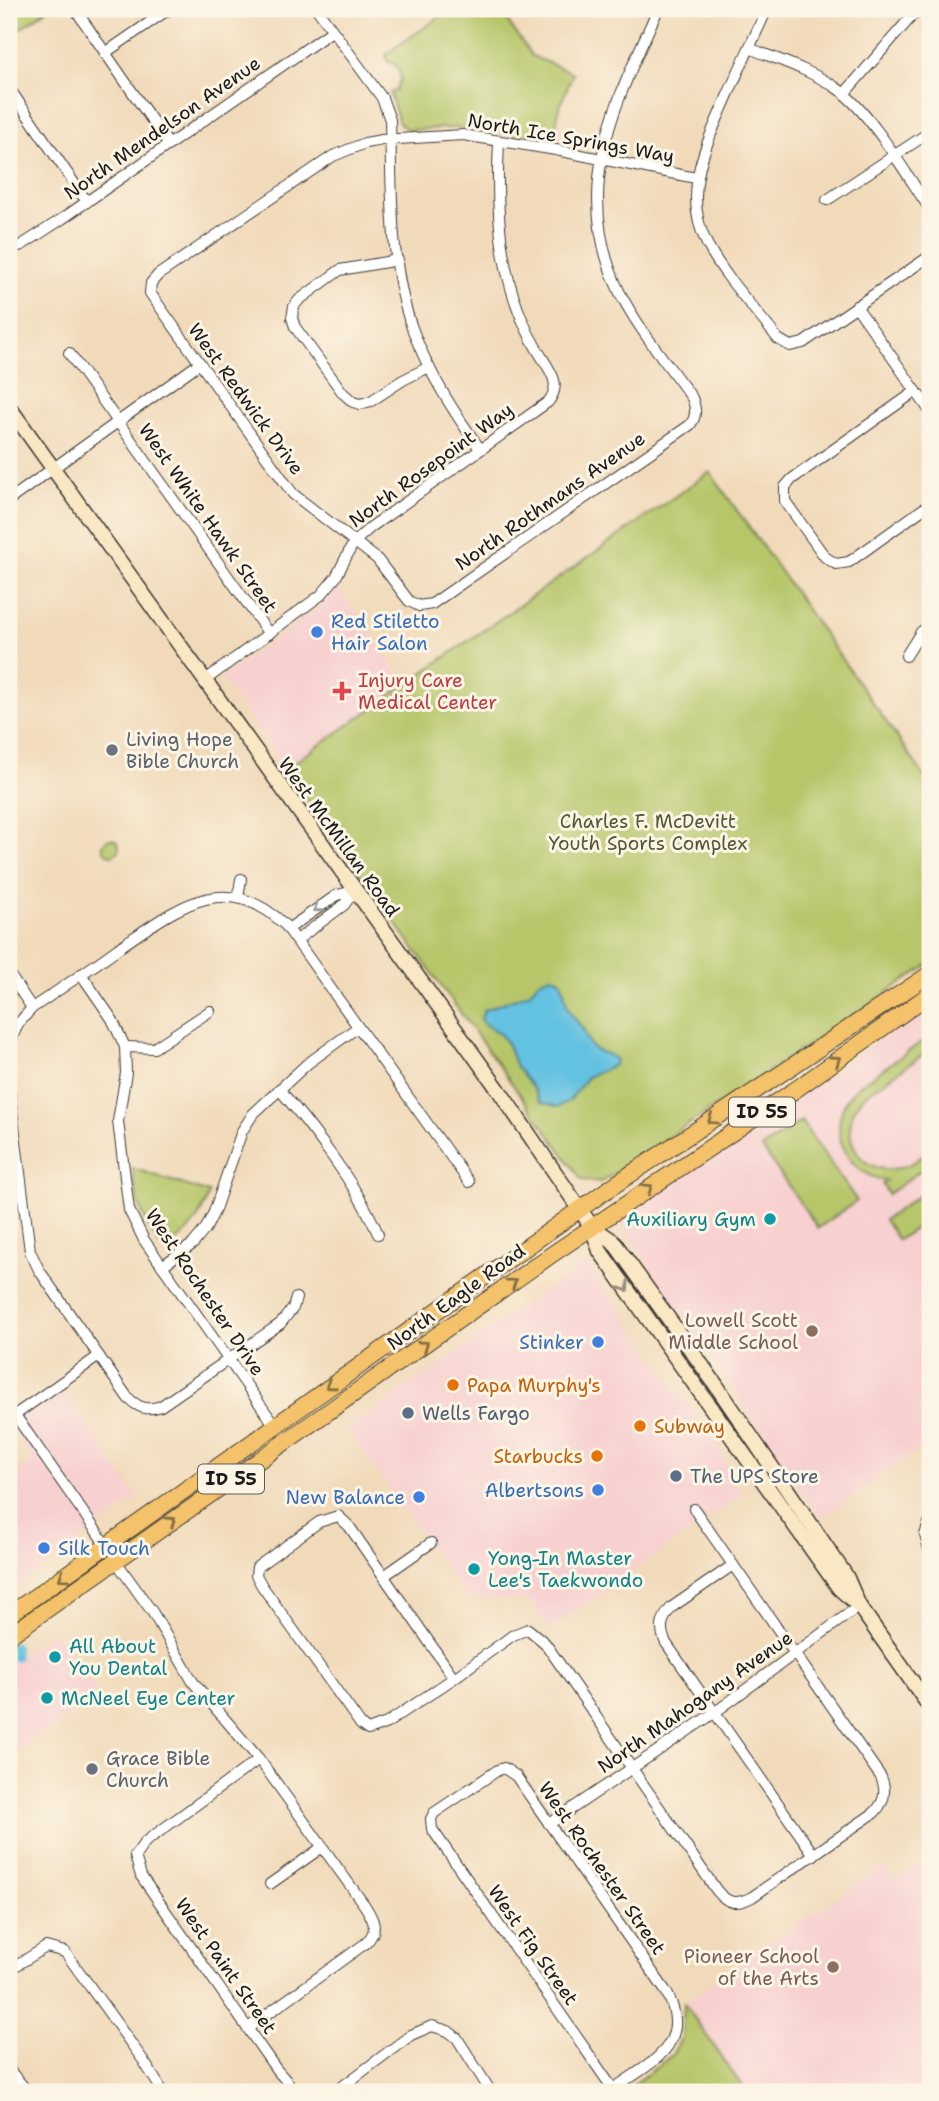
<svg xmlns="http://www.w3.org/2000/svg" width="939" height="2101" font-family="'Shantell Sans',sans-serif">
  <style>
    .built { fill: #f7d0d0 }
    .green { fill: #b6c669; stroke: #697142; stroke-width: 2 }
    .water { fill: #63c1e1; stroke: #406e7e; stroke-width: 2 }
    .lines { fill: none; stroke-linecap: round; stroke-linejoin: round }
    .canal { stroke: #63c1e1; stroke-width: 9 }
    .minor-casing { stroke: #3c3834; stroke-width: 12 }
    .secondary-casing { stroke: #3c3834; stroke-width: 17 }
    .trunk-casing { stroke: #3c3834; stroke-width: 18 }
    .minor { stroke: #fff; stroke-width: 10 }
    .secondary { stroke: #fae7c3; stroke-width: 14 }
    .trunk { stroke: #f3c26a; stroke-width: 16 }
    .oneway { stroke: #999 }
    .oneway2 { stroke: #886f43 }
    .oneway3 { stroke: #968c78 }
    .shop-dot { fill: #3f7fe0; stroke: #fcf5e5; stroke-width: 2.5 }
    .health-dot { fill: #e0444e; stroke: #fcf5e5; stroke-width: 2.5 }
    .worship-dot { fill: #6b7280; stroke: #fcf5e5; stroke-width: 2.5 }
    .culture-dot { fill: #0f9aa8; stroke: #fcf5e5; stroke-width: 2.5 }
    .education-dot { fill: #8d6e63; stroke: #fcf5e5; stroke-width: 2.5 }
    .food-dot { fill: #e8710a; stroke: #fcf5e5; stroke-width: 2.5 }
    .service-dot { fill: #5c6f8a; stroke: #fcf5e5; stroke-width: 2.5 }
    .labels { text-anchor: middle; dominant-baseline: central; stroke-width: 6; stroke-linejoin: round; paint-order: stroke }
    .shield { fill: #fcf5e5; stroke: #5f5d58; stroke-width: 2 }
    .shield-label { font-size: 18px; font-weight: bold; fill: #1c1c1c }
    .street-label { font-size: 19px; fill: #1c1c1c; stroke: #fcf5e5 }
    .shop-label { font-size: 19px; fill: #366cbe; stroke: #fcf5e5; text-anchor: end }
    .health-label { font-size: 19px; fill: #be3a42; stroke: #fcf5e5; text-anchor: start }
    .worship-label { font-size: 19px; fill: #5b616d; stroke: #fcf5e5; text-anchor: start }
    .park-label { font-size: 19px; fill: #525837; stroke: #fcf5e5 }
    .culture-label { font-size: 19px; fill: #0d838f; stroke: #fcf5e5; text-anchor: start }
    .education-label { font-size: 19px; fill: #785e54; stroke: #fcf5e5; text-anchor: end }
    .food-label { font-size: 19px; fill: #c56008; stroke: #fcf5e5; text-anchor: start }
    .service-label { font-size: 19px; fill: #4e5e75; stroke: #fcf5e5; text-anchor: start }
  </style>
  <rect width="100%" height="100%" fill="#fcf5e5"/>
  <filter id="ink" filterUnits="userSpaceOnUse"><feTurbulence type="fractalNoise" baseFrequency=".0143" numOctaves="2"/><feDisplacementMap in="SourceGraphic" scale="14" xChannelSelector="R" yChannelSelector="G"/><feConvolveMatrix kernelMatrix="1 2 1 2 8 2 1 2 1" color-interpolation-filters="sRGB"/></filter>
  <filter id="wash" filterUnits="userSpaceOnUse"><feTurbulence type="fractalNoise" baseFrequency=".00686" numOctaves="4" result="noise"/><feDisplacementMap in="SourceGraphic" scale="28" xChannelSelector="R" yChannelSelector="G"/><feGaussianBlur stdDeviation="1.57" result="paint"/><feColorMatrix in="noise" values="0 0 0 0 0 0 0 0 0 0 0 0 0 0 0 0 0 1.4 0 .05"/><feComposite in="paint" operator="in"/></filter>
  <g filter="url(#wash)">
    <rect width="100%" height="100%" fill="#f1daba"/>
    <g class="built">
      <polygon points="337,586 406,684 285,769 221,677 319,607"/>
      <polygon points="930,1006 930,1442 820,1519 618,1220"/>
      <polygon points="584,1264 590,1268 716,1445 743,1495 549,1629 529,1600 468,1599 347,1429"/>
      <polygon points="61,1388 138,1498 9,1593 9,1478 33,1460 9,1425"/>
      <polygon points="54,1632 98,1694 9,1757 9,1664"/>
      <polygon points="930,1856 930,2092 746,2092 684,2003 884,1866 895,1881"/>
    </g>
    <g class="green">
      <polygon points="9,9 48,9 9,37"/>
      <polygon points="451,9 499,9 532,56 573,73 559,109 553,141 473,127 408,130 399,123 390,93 395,91 401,78 396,65 387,61 386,54"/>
      <path d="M710,472L930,784V964L601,1182L582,1180C483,1043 383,907 285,769Z"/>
      <circle cx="111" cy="847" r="8"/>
      <path d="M930,1036V1050L865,1095C832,1126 858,1181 902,1167C913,1164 922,1157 930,1150V1164L888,1194L882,1184L886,1181C841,1172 823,1122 856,1088Z"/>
      <polygon points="801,1121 857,1201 818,1228 762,1148"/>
      <path d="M132,1168L209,1193C201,1217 191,1231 170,1246L159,1244C142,1219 135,1198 132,1168Z"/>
      <polygon points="924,1192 930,1202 930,1218 898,1240 884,1220"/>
      <polygon points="684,2003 746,2092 624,2092 672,2055 682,2037"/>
    </g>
    <path class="water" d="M550,976C568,976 562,998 569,1010C573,1017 578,1022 582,1028C586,1034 587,1042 592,1047C599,1055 609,1051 616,1060L613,1066L587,1077L570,1100L558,1107L540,1102L533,1088L516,1067L508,1045L501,1035L483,1023L481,1019L484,1010L529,993L539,981Z"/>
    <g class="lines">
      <polyline class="canal" points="14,1646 15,1657"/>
    </g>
  </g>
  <g filter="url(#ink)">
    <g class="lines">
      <defs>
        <g id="minor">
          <polyline points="75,9 169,145"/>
          <path d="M317,9L382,98L390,120C392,188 389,263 412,328C428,372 453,411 480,449"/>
          <path d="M658,9C616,103 570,187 619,291C638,329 667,363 692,398C696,408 697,416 690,425L432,604L419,606L409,601L377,559L293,494L150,293L151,283L158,275L333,156L365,143L382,140L463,135L556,150L696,178"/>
          <path d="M767,9C754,38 740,67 727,97C706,145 681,193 707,244C725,278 755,309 778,339L790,346L803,343L930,256"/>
          <path d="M749,48C779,60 811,70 838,89C871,113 906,174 930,209"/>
          <polyline points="105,53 169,9"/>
          <polyline points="9,88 87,202"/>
          <polyline points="844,94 918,9"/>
          <polyline points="827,200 930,132"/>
          <polyline points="9,249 22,245 62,219 332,31"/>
          <polyline points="398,260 340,270 299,300 294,306 292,318 295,327 343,393 353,402 360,404 371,401 403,380 429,367"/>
          <polyline points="856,306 930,411"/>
          <polyline points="69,353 269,634"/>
          <polyline points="916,391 792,479 785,487 785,501 825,557 836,564 849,562 930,504"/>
          <polyline points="9,500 200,363"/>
          <polyline points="906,656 921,632 930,625"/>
          <path d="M204,681L321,595L336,577L354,542L371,527L548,402C561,386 553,375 543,359C500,293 495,218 499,141"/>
          <polyline points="238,898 241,879"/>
          <polyline points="288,929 337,895 354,891 344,905 297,940"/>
          <polyline points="9,974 32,1008"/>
          <polyline points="81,974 112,1019 125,1047 126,1073 118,1121 129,1210 144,1240 276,1427"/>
          <path d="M9,1045L18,1024L32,1008C62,988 91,968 120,947C176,909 225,867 286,926L469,1182"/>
          <polyline points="125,1047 154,1048 210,1011"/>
          <path d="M9,1087L30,1251L39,1270L128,1398C139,1408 147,1411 161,1406L280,1324L293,1308L296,1298"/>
          <path d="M279,1089C313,1128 358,1187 378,1234"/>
          <polyline points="162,1266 193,1244 206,1228 214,1212 242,1131 253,1114 307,1064 358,1027"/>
          <polyline points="15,1415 106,1545"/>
          <polyline points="9,1419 99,1356"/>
          <polyline points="930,1520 925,1535 930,1553"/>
          <path d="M115,1560L153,1613L193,1682L259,1759L365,1906C374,1920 379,1930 366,1943L248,2028"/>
          <path d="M733,1565L672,1607C661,1619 659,1629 666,1643L814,1855"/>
          <polyline points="384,1576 431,1543"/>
          <path d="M454,1678L349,1526L338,1516L319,1522L257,1567L256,1575L262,1586L361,1725L368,1730L387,1723L454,1678L513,1635L528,1629L545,1643L717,1891C728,1904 737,1905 752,1897L874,1813C885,1802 887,1791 881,1777L694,1509"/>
          <polyline points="259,1759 145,1842 135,1856 141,1876 276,2069 296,2092"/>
          <polyline points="549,1824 714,1713 859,1606"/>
          <polyline points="270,1884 321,1848"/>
          <polyline points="9,1970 46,1947 65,1952 143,2060 163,2092"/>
          <polyline points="9,2070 28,2092"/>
          <polyline points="335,2092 411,2035 432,2026 448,2031 457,2038 491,2092"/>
          <path d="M608,2092L613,2089C649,2064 694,2045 667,1993L516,1776L504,1768L498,1770L434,1813L431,1819L432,1829L613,2089"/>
        </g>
        <g id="secondary">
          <polyline points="9,407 498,1089 592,1227 600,1251 839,1588 859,1606"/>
          <polyline points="592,1227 613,1241 716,1385 846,1576 859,1606 930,1707"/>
        </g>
        <g id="trunk">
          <polyline points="9,1615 607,1190 930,974"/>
          <polyline points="9,1636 551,1255 795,1090 930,994"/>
        </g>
      </defs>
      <use href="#minor" class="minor-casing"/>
      <use href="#secondary" class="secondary-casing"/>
      <use href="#trunk" class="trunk-casing"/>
      <use href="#minor" class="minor"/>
      <use href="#secondary" class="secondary"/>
      <use href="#trunk" class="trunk"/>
    </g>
    <defs><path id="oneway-chevron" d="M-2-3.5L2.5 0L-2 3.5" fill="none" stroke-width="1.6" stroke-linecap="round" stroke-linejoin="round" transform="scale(1.75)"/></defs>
    <use class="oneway" href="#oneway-chevron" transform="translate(318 908) rotate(145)"/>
    <g class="oneway2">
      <use href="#oneway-chevron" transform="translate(836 1060) rotate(-35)"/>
      <use href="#oneway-chevron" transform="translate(712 1120) rotate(146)"/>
      <use href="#oneway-chevron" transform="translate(648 1188) rotate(-34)"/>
      <use href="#oneway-chevron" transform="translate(512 1283) rotate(-36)"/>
      <use href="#oneway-chevron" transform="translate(424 1345) rotate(-36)"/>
      <use href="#oneway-chevron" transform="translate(330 1385) rotate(145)"/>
      <use href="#oneway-chevron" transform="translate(171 1521) rotate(-35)"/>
      <use href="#oneway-chevron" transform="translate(63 1577) rotate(144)"/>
    </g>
    <use class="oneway3" href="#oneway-chevron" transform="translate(625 1287) rotate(55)"/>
  </g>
  <g class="shop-dot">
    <circle cx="317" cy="632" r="7"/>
    <circle cx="598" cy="1342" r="7"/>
    <circle cx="598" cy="1490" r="7"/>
    <circle cx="419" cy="1497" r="7"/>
    <circle cx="44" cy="1548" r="7"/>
  </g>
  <path class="health-dot" d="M338.5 680.5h7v7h7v7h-7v7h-7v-7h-7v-7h7z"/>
  <g class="worship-dot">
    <circle cx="112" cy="750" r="7"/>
    <circle cx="92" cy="1769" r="7"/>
  </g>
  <g class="culture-dot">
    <circle cx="770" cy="1219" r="7"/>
    <circle cx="474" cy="1569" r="7"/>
    <circle cx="55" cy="1657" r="7"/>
    <circle cx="47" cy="1698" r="7"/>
  </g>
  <g class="education-dot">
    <circle cx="812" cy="1331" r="7"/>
    <circle cx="833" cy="1967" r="7"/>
  </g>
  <g class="food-dot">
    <circle cx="453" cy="1385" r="7"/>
    <circle cx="640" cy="1426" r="7"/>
    <circle cx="597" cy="1456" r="7"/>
  </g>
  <g class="service-dot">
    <circle cx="408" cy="1413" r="7"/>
    <circle cx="676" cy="1476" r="7"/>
  </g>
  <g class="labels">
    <g class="shield">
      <rect x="729" y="1097.5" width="66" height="29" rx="5"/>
      <rect x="198" y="1464.5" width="66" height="29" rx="5"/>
    </g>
    <g class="shield-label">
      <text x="762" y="1112">ID 55</text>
      <text x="231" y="1479">ID 55</text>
    </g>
    <g class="street-label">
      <text transform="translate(162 128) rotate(-35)">North Mendelson Avenue</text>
      <text transform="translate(571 138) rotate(10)">North Ice Springs Way</text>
      <text transform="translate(246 399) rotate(54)">West Redwick Drive</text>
      <text transform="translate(431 465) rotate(-36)">North Rosepoint Way</text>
      <text transform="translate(550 501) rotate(-35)">North Rothmans Avenue</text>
      <text transform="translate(208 518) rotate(55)">West White Hawk Street</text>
      <text transform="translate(339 837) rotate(54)">West McMillan Road</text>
      <text transform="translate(205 1292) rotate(56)">West Rochester Drive</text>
      <text transform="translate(456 1297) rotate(-36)">North Eagle Road</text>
      <text transform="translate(695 1702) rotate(-35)">North Mahogany Avenue</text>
      <text transform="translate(602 1868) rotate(55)">West Rochester Street</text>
      <text transform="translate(533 1945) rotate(55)">West Fig Street</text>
      <text transform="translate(226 1966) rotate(55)">West Paint Street</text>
    </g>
    <g class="shop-label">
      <text x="331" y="621" text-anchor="start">Red Stiletto<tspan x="331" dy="22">Hair Salon</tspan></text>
      <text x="584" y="1342">Stinker</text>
      <text x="584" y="1490">Albertsons</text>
      <text x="405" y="1497">New Balance</text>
      <text x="58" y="1548" text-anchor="start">Silk Touch</text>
    </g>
    <g class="health-label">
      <text x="358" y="680">Injury Care<tspan x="358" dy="22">Medical Center</tspan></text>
    </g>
    <g class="worship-label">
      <text x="126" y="739">Living Hope<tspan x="126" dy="22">Bible Church</tspan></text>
      <text x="106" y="1758">Grace Bible<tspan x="106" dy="22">Church</tspan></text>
    </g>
    <g class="park-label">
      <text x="648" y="821">Charles F. McDevitt<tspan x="648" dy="22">Youth Sports Complex</tspan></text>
    </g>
    <g class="culture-label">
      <text x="756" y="1219" text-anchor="end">Auxiliary Gym</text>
      <text x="488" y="1558">Yong-In Master<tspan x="488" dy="22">Lee's Taekwondo</tspan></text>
      <text x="69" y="1646">All About<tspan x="69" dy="22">You Dental</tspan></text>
      <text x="61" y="1698">McNeel Eye Center</text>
    </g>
    <g class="education-label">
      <text x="798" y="1320">Lowell Scott<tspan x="798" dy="22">Middle School</tspan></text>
      <text x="819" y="1956">Pioneer School<tspan x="819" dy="22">of the Arts</tspan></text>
    </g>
    <g class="food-label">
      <text x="467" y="1385">Papa Murphy's</text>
      <text x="654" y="1426">Subway</text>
      <text x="583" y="1456" text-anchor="end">Starbucks</text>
    </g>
    <g class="service-label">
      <text x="422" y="1413">Wells Fargo</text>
      <text x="690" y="1476">The UPS Store</text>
    </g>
  </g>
  <rect width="939" height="2101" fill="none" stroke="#fcf5e5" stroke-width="35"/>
</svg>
